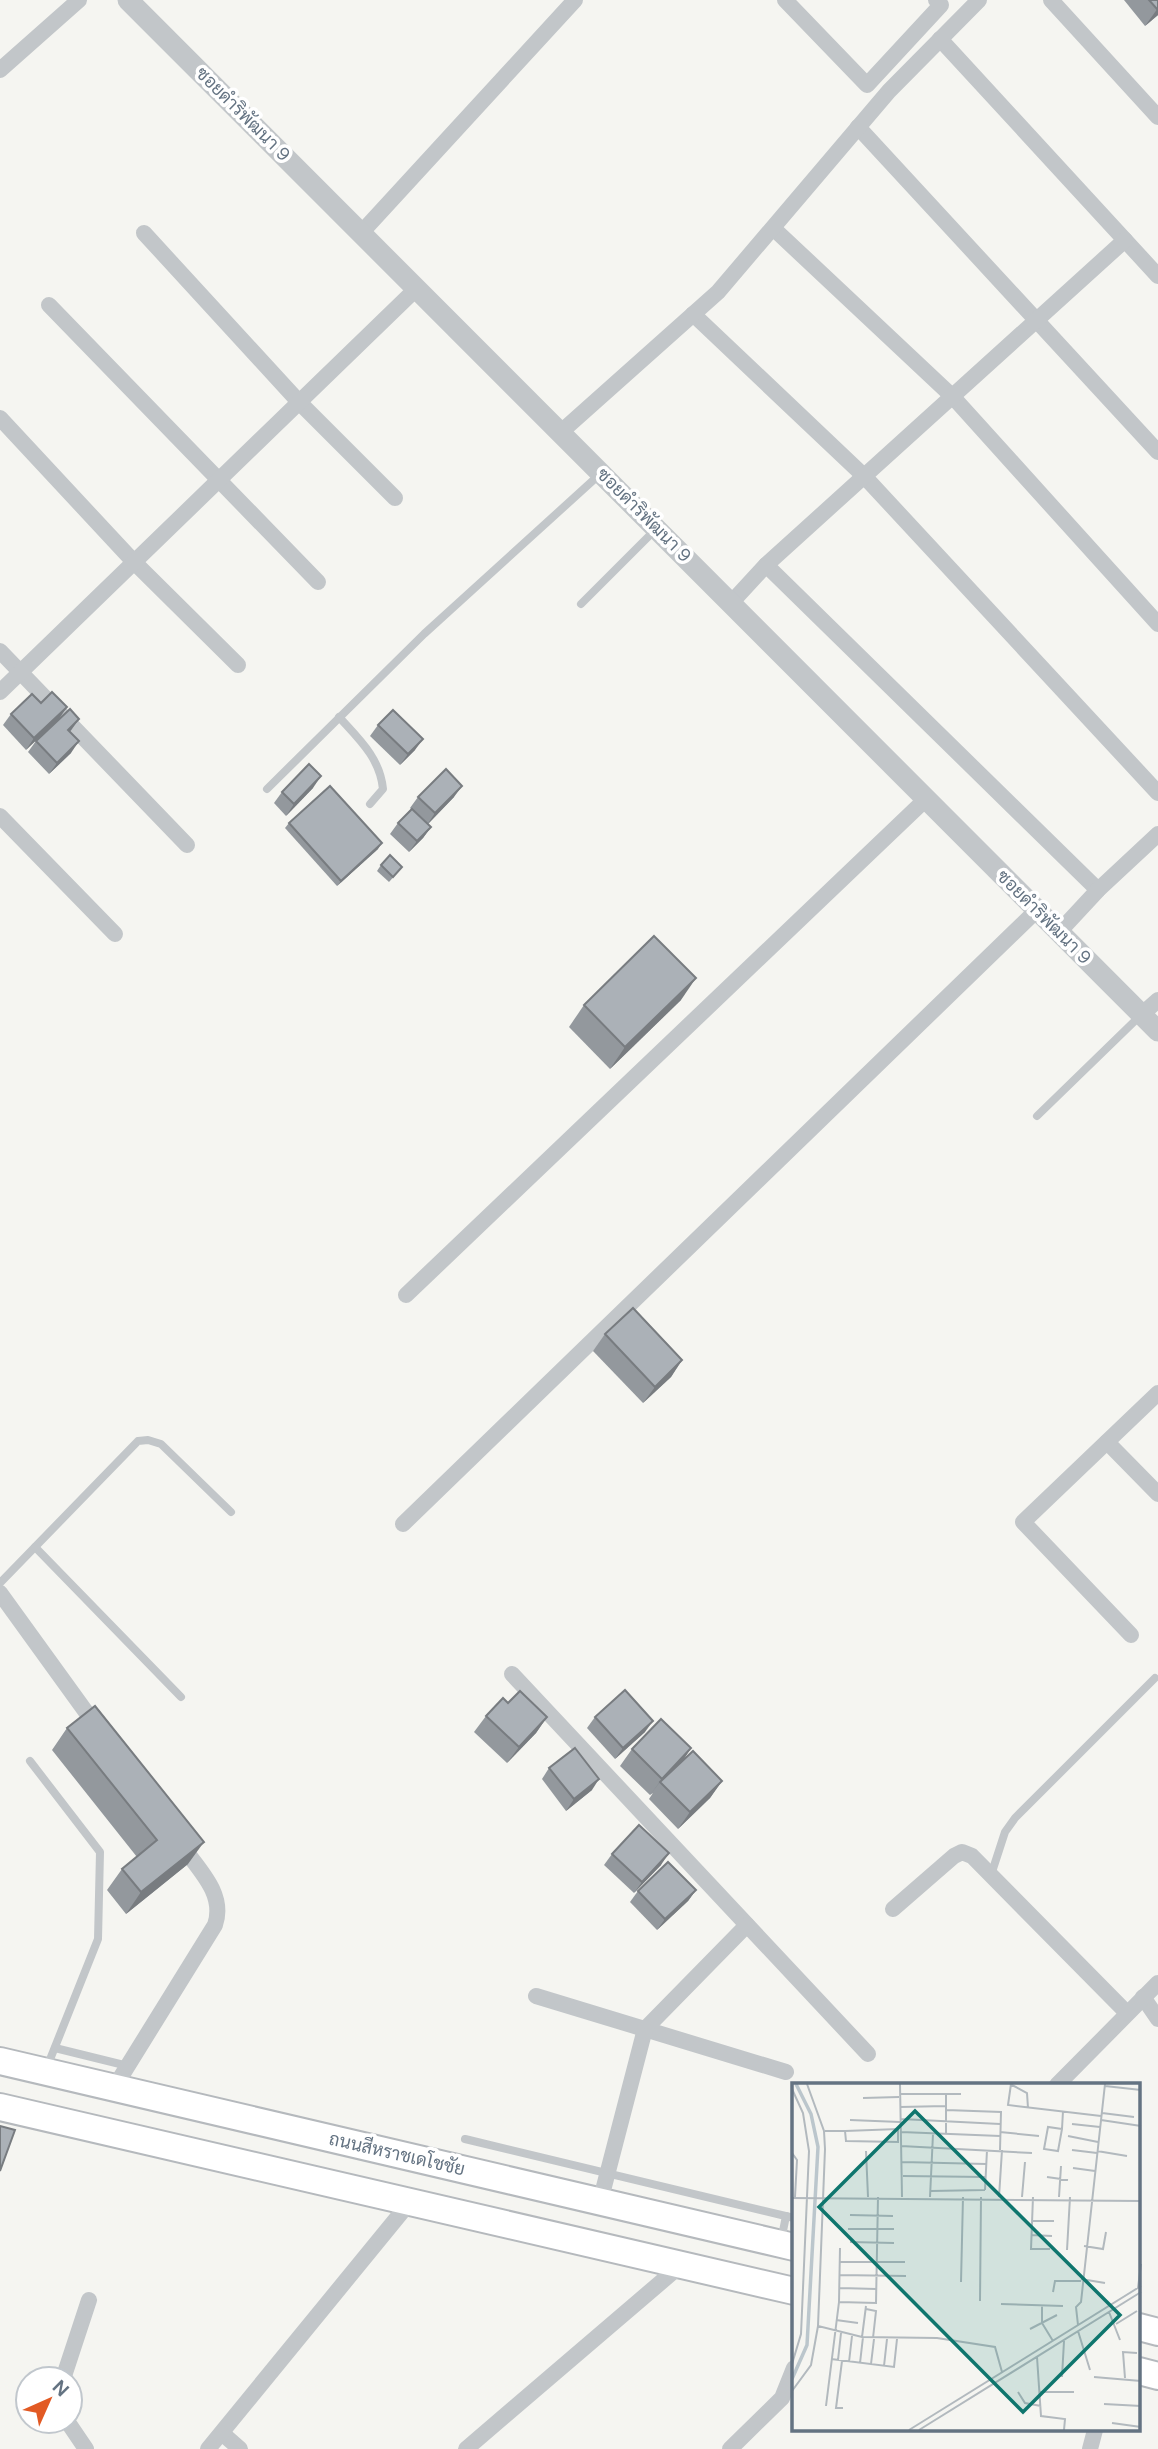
<svg xmlns="http://www.w3.org/2000/svg" width="1158" height="2449" font-family="'DM Sans',Sarabun,sans-serif">
  <style>
    .lines { fill: none; stroke-linecap: round; stroke-linejoin: round }
    .primary-casing { stroke: #b5b9bd; stroke-width: 30 }
    .service { stroke: #c2c6c9; stroke-width: 8 }
    .minor { stroke: #c2c6c9; stroke-width: 16 }
    .tertiary { stroke: #c2c6c9; stroke-width: 21 }
    .primary { stroke: #fff; stroke-width: 26 }
    .wall { fill: #93989d }
    .shaded-wall { fill: #787c80 }
    .building { fill: #abb1b7; stroke: #787c80; stroke-width: 2 }
    .labels { text-anchor: middle; dominant-baseline: central; stroke-width: 7; stroke-linejoin: round; paint-order: stroke }
    .street-label { font-size: 18px; fill: #647382; stroke: #fff }
    .inset-river { fill: none; stroke: #bbc6cc; stroke-width: 3.5 }
    .inset-road { fill: none; stroke: #b2b9be; stroke-width: 2 }
    .view { fill: #0f766e; fill-opacity: 0.15; stroke: #0f766e; stroke-width: 3.5 }
    .inset-edge { fill: none; stroke: #647382; stroke-width: 3.5 }
  </style>
  <rect width="100%" height="100%" fill="#f5f5f1"/>
  <g class="lines">
    <defs>
      <g id="primary">
        <polyline points="0,2061 794,2247"/>
        <polyline points="0,2107 794,2291"/>
        <polyline points="1139,2327 1158,2332"/>
        <polyline points="1139,2371 1158,2376"/>
      </g>
    </defs>
    <use href="#primary" class="primary-casing"/>
    <g class="service">
      <polyline points="581,604 656,529"/>
      <path d="M339,717C359,739 380,758 383,789L370,804"/>
      <polyline points="267,789 424,634 599,475"/>
      <polyline points="1037,1116 1141,1015"/>
      <polyline points="35,1547 181,1697"/>
      <polyline points="0,1583 138,1441 148,1440 161,1444 231,1512"/>
      <polyline points="30,1761 100,1852 98,1939 47,2067"/>
      <polyline points="991,1875 1005,1832 1015,1818 1155,1678"/>
      <polyline points="55,2048 128,2066"/>
      <polyline points="465,2139 794,2218"/>
      <polyline points="781,2241 786,2216"/>
    </g>
    <g class="minor">
      <polyline points="785,0 867,85 941,5 936,0"/>
      <polyline points="1051,0 1158,117"/>
      <polyline points="940,39 1158,276"/>
      <polyline points="0,70 79,0"/>
      <polyline points="858,127 1158,452"/>
      <polyline points="773,228 953,397 1158,624"/>
      <polyline points="362,232 575,0"/>
      <polyline points="144,233 299,402 395,498"/>
      <polyline points="49,305 318,582"/>
      <polyline points="693,314 864,476 1158,793"/>
      <polyline points="0,418 134,562 238,665"/>
      <polyline points="561,432 718,292 889,91 979,0"/>
      <polyline points="766,565 1098,890"/>
      <polyline points="731,603 766,565 1125,240"/>
      <polyline points="0,651 187,845"/>
      <polyline points="0,692 417,288"/>
      <polyline points="0,816 115,934"/>
      <polyline points="1059,932 1098,890 1158,834"/>
      <polyline points="1141,1015 1158,1000"/>
      <polyline points="406,1295 926,799"/>
      <polyline points="1107,1442 1158,1494"/>
      <polyline points="403,1524 1037,910"/>
      <polyline points="0,1593 99,1730"/>
      <polyline points="1131,1635 1023,1522 1158,1393"/>
      <polyline points="512,1674 868,2054"/>
      <polyline points="893,1909 954,1856 962,1852 972,1856 1127,2013"/>
      <polyline points="536,1996 786,2072"/>
      <polyline points="1143,1997 1158,2019"/>
      <polyline points="1057,2085 1158,1983"/>
      <path d="M114,2088L215,1925C226,1893 197,1868 179,1842"/>
      <polyline points="600,2202 645,2029 747,1925"/>
      <polyline points="63,2379 89,2300"/>
      <polyline points="67,2421 86,2449"/>
      <polyline points="223,2434 240,2449"/>
      <polyline points="208,2449 410,2202"/>
      <polyline points="466,2449 681,2265"/>
      <polyline points="730,2449 782,2398 794,2368"/>
      <polyline points="1090,2449 1095,2430"/>
    </g>
    <polyline class="tertiary" points="128,0 1158,1031"/>
    <use href="#primary" class="primary"/>
  </g>
  <g class="wall">
    <polygon points="1124,0 1158,0 1158,15 1145,26"/>
    <polygon points="67,707 26,750 3,725 11,714"/>
    <polygon points="79,719 70,732 71,753 49,774 28,752 36,741"/>
    <polygon points="378,725 415,750 400,765 370,736"/>
    <polygon points="313,788 286,816 274,803 282,792"/>
    <polygon points="418,797 454,797 428,824 431,827 423,838 409,852 390,834 398,823 411,809 410,808"/>
    <polygon points="289,823 378,849 337,886 285,828"/>
    <polygon points="381,865 398,872 389,882 377,871"/>
    <polygon points="681,1000 610,1069 569,1027 584,1005"/>
    <polygon points="605,1334 682,1360 671,1377 643,1403 593,1351"/>
    <polygon points="508,1703 547,1717 536,1733 507,1763 474,1732 486,1716"/>
    <polygon points="595,1717 645,1732 615,1759 587,1728"/>
    <polygon points="67,1728 188,1864 126,1914 107,1890 122,1869 137,1857 52,1750"/>
    <polygon points="691,1748 683,1760 722,1781 710,1798 678,1829 649,1799 653,1793 650,1795 620,1766 632,1749"/>
    <polygon points="549,1768 592,1790 566,1811 542,1779"/>
    <polygon points="612,1854 661,1865 634,1893 604,1865"/>
    <polygon points="696,1890 688,1901 657,1930 630,1902 638,1891"/>
  </g>
  <g class="shaded-wall">
    <polygon points="1158,8 1158,15 1145,26"/>
    <polygon points="67,707 59,719 26,750 34,738"/>
    <polygon points="79,719 71,730 60,741 68,730"/>
    <polygon points="423,739 415,750 400,765 408,754"/>
    <polygon points="79,741 71,753 49,774 57,763"/>
    <polygon points="321,776 313,788 286,816 294,804"/>
    <polygon points="462,786 454,797 427,825 435,813"/>
    <polygon points="431,827 423,838 409,852 417,841"/>
    <polygon points="382,843 378,849 337,886 341,881"/>
    <polygon points="696,978 681,1000 610,1069 625,1047"/>
    <polygon points="682,1360 671,1377 643,1403 655,1387"/>
    <polygon points="547,1717 536,1733 507,1763 519,1747"/>
    <polygon points="653,1721 645,1732 615,1759 623,1748"/>
    <polygon points="691,1748 680,1765 660,1782 650,1795 662,1779"/>
    <polygon points="599,1779 592,1790 566,1811 574,1799"/>
    <polygon points="722,1781 710,1798 678,1829 690,1812"/>
    <polygon points="204,1842 188,1864 126,1914 141,1892"/>
    <polygon points="669,1853 661,1865 634,1893 642,1882"/>
    <polygon points="696,1890 688,1901 657,1930 665,1919"/>
  </g>
  <g class="building">
    <polygon points="1149,0 1158,0 1158,8 1157,9"/>
    <polygon points="52,692 67,707 34,738 11,714 32,694 41,703"/>
    <polygon points="70,709 79,719 68,730 79,741 57,763 36,741"/>
    <polygon points="393,710 423,739 408,754 378,725"/>
    <polygon points="309,764 321,776 294,804 282,792"/>
    <polygon points="446,769 462,786 435,813 418,797"/>
    <polygon points="330,786 382,843 341,881 289,823"/>
    <polygon points="412,809 431,827 417,841 398,823"/>
    <polygon points="390,855 402,867 393,877 381,865"/>
    <polygon points="654,936 696,978 625,1047 584,1005"/>
    <polygon points="633,1308 682,1360 655,1387 605,1334"/>
    <polygon points="625,1690 653,1721 623,1748 595,1717"/>
    <polygon points="520,1691 547,1717 519,1747 486,1716 503,1698 508,1703"/>
    <polygon points="95,1706 204,1842 141,1892 122,1869 157,1840 67,1728"/>
    <polygon points="661,1719 691,1748 662,1779 632,1749"/>
    <polygon points="575,1748 599,1779 574,1799 549,1768"/>
    <polygon points="693,1751 722,1781 690,1812 660,1782"/>
    <polygon points="639,1825 669,1853 642,1882 612,1854"/>
    <polygon points="668,1862 696,1890 665,1919 638,1891"/>
    <polygon points="0,2126 15,2130 0,2171"/>
  </g>
  <g class="labels">
    <g class="street-label">
      <text transform="translate(243 114) rotate(45)">ซอยดำริพัฒนา 9</text>
      <text transform="translate(644 515) rotate(45)">ซอยดำริพัฒนา 9</text>
      <text transform="translate(1044 917) rotate(45)">ซอยดำริพัฒนา 9</text>
      <text transform="translate(397 2154) rotate(13)">ถนนสีหราชเดโชชัย</text>
    </g>
  </g>
  <g transform="translate(792 2083)">
    <rect width="348" height="348" fill="#f5f5f1"/>
    <path class="inset-river" d="M0,296L15,262L26,64L19,31L4,1"/>
    <path class="inset-road" d="M15,1L32,48L33,66L26,243L70,254L145,255L203,264L210,289M108,1L110,114M218,1L235,10L236,25M219,1L216,22L309,33M313,3L349,7M0,6L11,30L17,68L9,251L0,281M108,11H169M71,15L107,14M108,24L154,23M154,27L209,29L208,67M310,30L342,34M109,36L208,41M58,37L108,39M309,37L349,43M280,41L308,44M270,46L256,44L252,66L266,68L270,46L271,28M33,48H53L106,46V59L54,58L53,48M109,49L208,53M208,49L247,53M154,51V11M276,53L306,59M109,63L240,70M280,67L305,70M74,68L76,114M305,68L335,73M0,70L5,77L3,114M110,79L194,81M281,85L303,88M111,93L193,94M255,94L276,97M193,107L195,67M139,108L193,107M138,114L141,51M207,114L210,67M230,114L233,79M241,114L239,166H258M267,114L269,83M0,115L349,118M58,132L101,133M240,138H262M56,146H102M239,152L260,153M58,159L102,160M292,163L311,166L314,149M275,167L278,114M48,179H113M47,192L114,193M289,196L313,200M169,199L171,114M48,205L84,206M346,205L349,181M261,209L263,198H289M188,218L189,114M47,219L84,220L86,114M209,221L271,223M250,223V240L261,258M74,226L84,228L81,255M317,229L328,257M44,237L66,240M324,241L345,228M286,242L284,224L289,219L313,1M238,246L265,232M286,248L298,287M70,254L74,223M245,274L249,333L273,336L272,347M39,276L102,284L105,256M46,277L49,250M50,278L44,325H51M57,279L60,253M68,280L71,254M79,281L82,256M92,283L95,256M270,294L272,258M302,294L349,298M333,295L331,269L345,270M0,308L19,282L26,243M226,309L233,320L249,323M248,309H282M312,321L349,323M34,323L47,219L48,165M320,340L349,344M117,347L349,203M127,347L349,209"/>
    <path class="view" d="M123,28L328,232L231,329L27,124Z"/>
    <rect width="348" height="348" class="inset-edge"/>
  </g>
  <g transform="translate(49 2400) rotate(45)"><circle r="33" fill="#ffffff" stroke="#c1c7cd" stroke-width="2"/>
  <path d="M0-5L12 26L0 18L-12 26Z" fill="#e25a24"/>
  <text y="-10" font-size="19" font-weight="bold" text-anchor="middle" fill="#647382">N</text>
  </g>
</svg>
